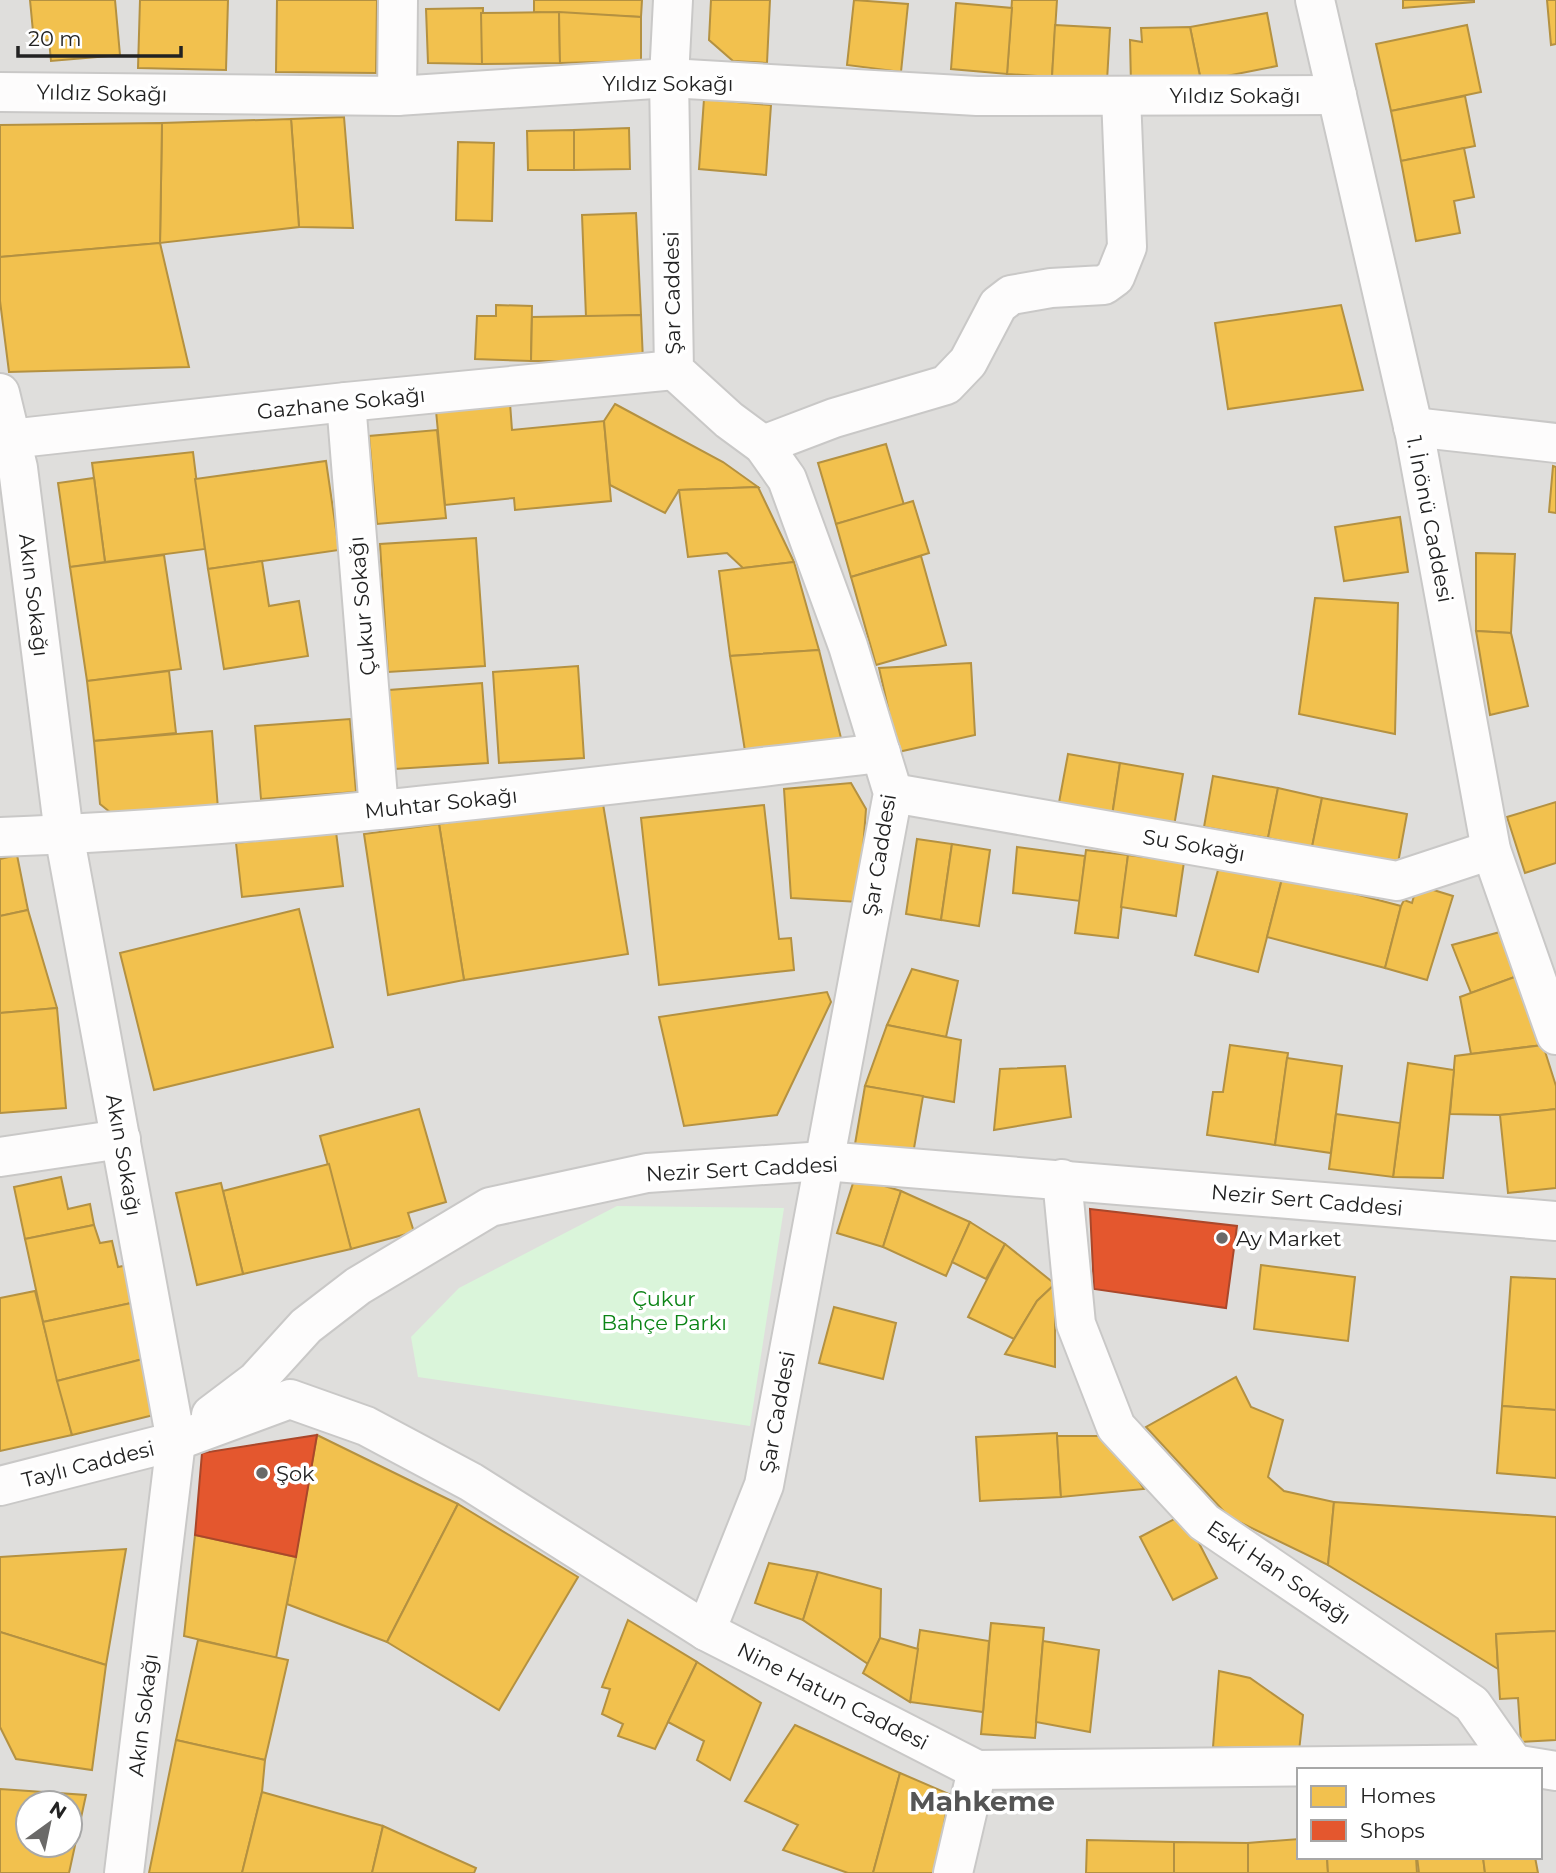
<svg xmlns="http://www.w3.org/2000/svg" width="1556" height="1873" font-family="Montserrat,sans-serif">
  <style>
    .residential { fill: #dfdedc; fill-rule: evenodd }
    .park { fill: #daf5da }
    .homes { fill: #f2c14e; stroke: #b49141; stroke-width: 2; fill-rule: evenodd }
    .shops { fill: #e4572e; stroke: #aa472a; stroke-width: 2 }
    .lines { fill: none; stroke-linecap: round; stroke-linejoin: round }
    .minor-casing { stroke: #c9c8c7; stroke-width: 42 }
    .minor { stroke: #fdfcfc; stroke-width: 38 }
    .poi-dot { fill: #6a6968; stroke: #fff; stroke-width: 2.5 }
    .labels { text-anchor: middle; dominant-baseline: central; stroke-width: 7; stroke-linejoin: round; paint-order: stroke }
    .street-label { font-size: 21px; fill: #222; stroke: #fff }
    .poi-label { font-size: 21px; fill: #222; stroke: #fff; text-anchor: start }
    .park-label { font-size: 21px; fill: #0c8416; stroke: #fff }
    .district-label { font-size: 28px; font-weight: bold; fill: #555; stroke: #fff }
  </style>
  <rect width="100%" height="100%" fill="#f0eeeb"/>
  <path class="residential" d="M0,0H1556V1873H0ZM1299,1770H1540V1857H1299ZM28,1803H70V1845H28Z"/>
  <polygon class="park" points="617,1206 784,1208 750,1426 418,1377 411,1337 459,1288"/>
  <g class="homes">
    <polygon points="30,0 115,0 120,55 51,61 49,40 34,42"/>
    <polygon points="140,0 228,0 226,70 138,68"/>
    <polygon points="277,0 377,0 376,73 276,72"/>
    <polygon points="534,0 642,0 641,17 534,12"/>
    <polygon points="711,0 770,0 767,63 733,61 709,40"/>
    <polygon points="854,0 908,4 901,72 847,65"/>
    <polygon points="1012,0 1057,0 1052,77 1007,74"/>
    <polygon points="1403,0 1474,0 1474,2 1403,8"/>
    <polygon points="1547,0 1556,0 1556,44 1551,45"/>
    <polygon points="956,3 1012,8 1007,74 951,69"/>
    <polygon points="483,8 482,64 428,63 426,9"/>
    <polygon points="559,12 560,63 482,64 481,13"/>
    <polygon points="559,12 641,17 641,61 560,63"/>
    <polygon points="1267,13 1277,66 1201,81 1190,27"/>
    <polygon points="1055,25 1110,28 1107,81 1052,77"/>
    <polygon points="1467,25 1481,92 1391,111 1376,44"/>
    <polygon points="1190,27 1201,81 1131,84 1130,40 1142,42 1141,28"/>
    <polygon points="1465,96 1475,146 1401,161 1391,111"/>
    <polygon points="704,99 771,105 766,175 699,169"/>
    <polygon points="344,117 353,228 299,227 291,119"/>
    <polygon points="291,119 299,227 160,243 162,123"/>
    <polygon points="162,123 160,243 0,257 0,125"/>
    <polygon points="629,128 630,169 574,170 574,130"/>
    <polygon points="574,130 574,170 528,170 527,131"/>
    <polygon points="458,142 494,143 492,221 456,220"/>
    <polygon points="1464,148 1474,197 1454,201 1460,233 1416,241 1401,161"/>
    <polygon points="636,213 641,315 586,317 582,215"/>
    <polygon points="160,243 189,367 9,372 0,301 0,257"/>
    <polygon points="496,305 532,306 531,361 475,359 477,316 496,316"/>
    <polygon points="1341,305 1363,390 1228,409 1215,323"/>
    <polygon points="641,315 643,361 531,361 532,317"/>
    <polygon points="510,403 512,430 604,421 611,501 515,510 514,498 445,505 436,411"/>
    <polygon points="615,404 723,462 758,487 679,490 665,513 610,485 604,421"/>
    <polygon points="437,430 446,518 377,524 369,436"/>
    <polygon points="886,444 904,505 836,524 818,463"/>
    <polygon points="193,452 205,549 105,562 92,463"/>
    <polygon points="326,461 339,550 208,569 195,479"/>
    <polygon points="1553,466 1556,467 1556,513 1549,512"/>
    <polygon points="94,478 105,562 70,567 58,483"/>
    <polygon points="758,487 794,562 743,568 727,553 688,557 679,490"/>
    <polygon points="913,501 929,553 851,577 836,524"/>
    <polygon points="1400,517 1408,572 1344,581 1335,527"/>
    <polygon points="476,538 485,666 388,672 380,544"/>
    <polygon points="1476,553 1515,554 1511,633 1476,631"/>
    <polygon points="164,555 181,669 87,681 70,567"/>
    <polygon points="921,556 946,645 876,665 851,577"/>
    <polygon points="262,561 269,606 299,601 308,656 224,669 208,569"/>
    <polygon points="794,562 819,650 730,656 719,571"/>
    <polygon points="1315,598 1398,603 1395,734 1299,714"/>
    <polygon points="1476,631 1511,633 1528,706 1490,715"/>
    <polygon points="819,650 843,746 745,751 730,656"/>
    <polygon points="971,663 975,735 898,752 879,668"/>
    <polygon points="578,666 584,758 499,763 493,672"/>
    <polygon points="169,671 176,733 94,741 87,681"/>
    <polygon points="482,683 488,763 395,769 389,690"/>
    <polygon points="350,719 356,792 261,799 255,726"/>
    <polygon points="212,731 218,809 116,817 100,804 94,741"/>
    <polygon points="1068,754 1120,763 1112,816 1058,808"/>
    <polygon points="1120,763 1183,774 1174,826 1112,816"/>
    <polygon points="1213,776 1278,788 1268,838 1204,827"/>
    <polygon points="851,783 866,809 859,902 791,898 784,789"/>
    <polygon points="1278,788 1322,798 1312,847 1268,838"/>
    <polygon points="602,798 628,954 464,980 439,824"/>
    <polygon points="1322,798 1407,814 1398,863 1312,847"/>
    <polygon points="1556,802 1556,863 1525,873 1507,817"/>
    <polygon points="764,805 779,939 791,938 794,970 659,985 641,818"/>
    <polygon points="439,824 464,980 388,995 364,834"/>
    <polygon points="336,832 343,886 242,897 236,843"/>
    <polygon points="917,839 952,844 941,920 906,914"/>
    <polygon points="952,844 990,850 979,926 941,920"/>
    <polygon points="1017,847 1085,856 1080,901 1013,893"/>
    <polygon points="1086,850 1128,855 1118,938 1075,933"/>
    <polygon points="17,855 28,910 0,916 0,859"/>
    <polygon points="1128,855 1184,862 1176,916 1121,907"/>
    <polygon points="1221,859 1283,875 1258,972 1195,955"/>
    <polygon points="1283,875 1401,906 1385,968 1267,937"/>
    <polygon points="1417,885 1453,896 1427,980 1385,968 1401,906 1404,900 1412,903"/>
    <polygon points="299,909 333,1047 154,1090 120,953"/>
    <polygon points="28,910 57,1008 0,1013 0,916"/>
    <polygon points="1500,932 1520,975 1471,993 1452,945"/>
    <polygon points="912,969 958,981 946,1037 887,1025"/>
    <polygon points="1520,975 1543,1045 1471,1054 1460,997"/>
    <polygon points="827,992 831,1002 777,1115 684,1126 659,1017"/>
    <polygon points="57,1008 66,1108 0,1113 0,1013"/>
    <polygon points="887,1025 961,1040 954,1102 865,1086"/>
    <polygon points="1230,1045 1288,1053 1275,1145 1207,1135 1213,1092 1223,1092"/>
    <polygon points="1543,1045 1556,1086 1556,1109 1500,1115 1450,1114 1455,1056"/>
    <polygon points="1287,1058 1342,1066 1331,1153 1275,1145"/>
    <polygon points="1408,1063 1454,1070 1443,1178 1393,1177"/>
    <polygon points="1065,1066 1071,1117 994,1130 1000,1069"/>
    <polygon points="865,1086 923,1096 913,1154 855,1144"/>
    <polygon points="419,1109 446,1202 408,1213 414,1232 351,1249 320,1136"/>
    <polygon points="1556,1109 1556,1188 1508,1193 1500,1115"/>
    <polygon points="1336,1114 1400,1123 1393,1177 1329,1169"/>
    <polygon points="329,1164 351,1249 243,1274 223,1191"/>
    <polygon points="61,1177 68,1209 90,1204 94,1225 25,1239 14,1187"/>
    <polygon points="855,1177 901,1191 883,1247 837,1233"/>
    <polygon points="221,1183 243,1274 197,1285 176,1193"/>
    <polygon points="901,1191 970,1222 946,1276 883,1247"/>
    <polygon points="970,1222 1005,1244 986,1279 952,1262"/>
    <polygon points="94,1225 100,1243 112,1241 118,1267 128,1265 136,1302 43,1322 25,1239"/>
    <polygon points="1005,1244 1055,1284 1037,1301 1014,1339 968,1317"/>
    <polygon points="1261,1265 1355,1277 1348,1341 1254,1329"/>
    <polygon points="1511,1277 1556,1279 1556,1410 1502,1406"/>
    <polygon points="1055,1284 1055,1367 1005,1354 1037,1301"/>
    <polygon points="35,1291 72,1435 0,1451 0,1298"/>
    <polygon points="136,1302 147,1358 57,1381 43,1322"/>
    <polygon points="834,1307 896,1323 883,1379 819,1363"/>
    <polygon points="147,1358 162,1413 72,1435 57,1381"/>
    <polygon points="1236,1377 1251,1407 1283,1420 1268,1477 1284,1491 1334,1502 1328,1565 1229,1517 1146,1427"/>
    <polygon points="1502,1406 1556,1410 1556,1478 1497,1473"/>
    <polygon points="1057,1433 1061,1497 980,1501 976,1437"/>
    <polygon points="317,1435 458,1504 387,1642 287,1604"/>
    <polygon points="1057,1436 1109,1436 1144,1489 1061,1497"/>
    <polygon points="1334,1502 1556,1517 1556,1631 1496,1634 1498,1669 1328,1565"/>
    <polygon points="458,1504 578,1577 499,1710 387,1642"/>
    <polygon points="1184,1514 1217,1578 1173,1600 1140,1537"/>
    <polygon points="195,1535 296,1557 276,1658 184,1636"/>
    <polygon points="126,1549 106,1665 0,1632 0,1557"/>
    <polygon points="769,1563 818,1572 803,1620 755,1603"/>
    <polygon points="818,1572 881,1589 880,1638 868,1664 803,1620"/>
    <polygon points="628,1620 697,1662 655,1749 618,1736 623,1724 602,1714 610,1689 602,1687"/>
    <polygon points="991,1623 1044,1628 1035,1738 981,1734"/>
    <polygon points="920,1630 989,1641 983,1712 910,1702"/>
    <polygon points="1556,1631 1556,1740 1521,1742 1518,1698 1500,1699 1496,1634"/>
    <polygon points="0,1632 106,1665 92,1770 16,1759 0,1727"/>
    <polygon points="880,1638 918,1649 910,1702 863,1673"/>
    <polygon points="198,1640 288,1660 265,1760 176,1740"/>
    <polygon points="1043,1641 1099,1650 1090,1732 1036,1722"/>
    <polygon points="697,1662 761,1703 730,1780 697,1760 704,1741 668,1722"/>
    <polygon points="1219,1671 1250,1678 1303,1715 1299,1751 1213,1747"/>
    <polygon points="795,1725 900,1773 873,1873 848,1873 783,1850 798,1825 745,1801"/>
    <polygon points="176,1740 265,1760 262,1792 242,1873 149,1873"/>
    <polygon points="900,1773 949,1794 936,1873 873,1873"/>
    <path d="M0,1789L86,1795L69,1873H0ZM28,1803H70V1845H28Z"/>
    <polygon points="262,1792 383,1826 372,1873 242,1873"/>
    <polygon points="383,1826 476,1868 474,1873 372,1873"/>
    <polygon points="1299,1839 1299,1857 1327,1857 1328,1873 1248,1873 1248,1843"/>
    <polygon points="1087,1840 1174,1842 1174,1873 1086,1873"/>
    <polygon points="1174,1842 1248,1843 1248,1873 1174,1873"/>
    <polygon points="1327,1857 1416,1857 1417,1873 1328,1873"/>
    <polygon points="1417,1857 1483,1857 1485,1873 1419,1873"/>
    <polygon points="1483,1857 1535,1857 1538,1873 1485,1873"/>
  </g>
  <g class="shops">
    <polygon points="1090,1209 1237,1226 1226,1308 1094,1289"/>
    <polygon points="317,1435 296,1557 195,1535 202,1453"/>
  </g>
  <g class="lines">
    <defs>
      <g id="minor">
        <polyline points="673,0 669,78 674,370 729,420 763,445 787,479 848,646 893,793 764,1485 706,1631"/>
        <polyline points="1315,0 1415,435 1491,850 1556,1035"/>
        <polyline points="0,92 397,96 669,78 977,96 1337,95"/>
        <polyline points="397,96 398,0"/>
        <polyline points="0,393 18,468 64,834 176,1441 124,1873"/>
        <polyline points="346,402 379,810"/>
        <polyline points="1413,427 1556,443"/>
        <polyline points="10,439 346,402 674,370"/>
        <polyline points="763,445 834,418 946,385 968,362 998,305 1011,295 1051,288 1104,285 1115,277 1127,247 1121,96"/>
        <polyline points="893,793 1397,881 1491,850"/>
        <path d="M0,837C295,826 588,787 881,753"/>
        <polyline points="0,1157 121,1139"/>
        <polyline points="1062,1179 1076,1324 1116,1427 1204,1522 1472,1704 1514,1764"/>
        <polyline points="211,1415 256,1381 306,1326 358,1286 490,1207 647,1173 824,1161 1556,1221"/>
        <polyline points="0,1486 176,1441 290,1399 366,1426 471,1482 706,1631 977,1770 1514,1764 1556,1771"/>
        <polyline points="953,1873 977,1770"/>
      </g>
    </defs>
    <use href="#minor" class="minor-casing"/>
    <use href="#minor" class="minor"/>
  </g>
  <g class="poi-dot">
    <circle cx="1222" cy="1238" r="7"/>
    <circle cx="262" cy="1473" r="7"/>
  </g>
  <g class="labels">
    <g class="street-label">
      <text x="668" y="83">Yıldız Sokağı</text>
      <text transform="translate(102 93) rotate(1)">Yıldız Sokağı</text>
      <text x="1235" y="95">Yıldız Sokağı</text>
      <text transform="translate(672 293) rotate(-91)">Şar Caddesi</text>
      <text transform="translate(341 403) rotate(-6)">Gazhane Sokağı</text>
      <text transform="translate(1430 519) rotate(79)">1. İnönü Caddesi</text>
      <text transform="translate(34 595) rotate(83)">Akın Sokağı</text>
      <text transform="translate(362 606) rotate(-95)">Çukur Sokağı</text>
      <text transform="translate(441 803) rotate(-6)">Muhtar Sokağı</text>
      <text transform="translate(1194 845) rotate(10)">Su Sokağı</text>
      <text transform="translate(879 855) rotate(-81)">Şar Caddesi</text>
      <text transform="translate(124 1155) rotate(80)">Akın Sokağı</text>
      <text transform="translate(742 1169) rotate(-3)">Nezir Sert Caddesi</text>
      <text transform="translate(1307 1200) rotate(5)">Nezir Sert Caddesi</text>
      <text transform="translate(777 1412) rotate(-80)">Şar Caddesi</text>
      <text transform="translate(88 1464) rotate(-14)">Taylı Caddesi</text>
      <text transform="translate(1279 1572) rotate(34)">Eski Han Sokağı</text>
      <text transform="translate(833 1696) rotate(27)">Nine Hatun Caddesi</text>
      <text transform="translate(143 1715) rotate(-83)">Akın Sokağı</text>
    </g>
    <g class="poi-label">
      <text x="1236" y="1238">Ay Market</text>
      <text x="276" y="1473">Şok</text>
    </g>
    <g class="park-label">
      <text x="664" y="1298">Çukur<tspan x="664" dy="24">Bahçe Parkı</tspan></text>
    </g>
    <g class="district-label">
      <text x="982" y="1801">Mahkeme</text>
    </g>
  </g>
  <rect x="1297" y="1768" width="245" height="91" fill="#ffffff" stroke="#a7a7a7" stroke-width="2"/>
  <rect x="1311" y="1786" width="35" height="21" fill="#f2c14e" stroke="#a7a7a7" stroke-width="2"/>
  <text x="1360" y="1803" font-size="21" fill="#222222">Homes</text>
  <rect x="1311" y="1820" width="35" height="21" fill="#e4572e" stroke="#a7a7a7" stroke-width="2"/>
  <text x="1360" y="1838" font-size="21" fill="#222222">Shops</text>
  <g transform="translate(49 1824) rotate(33)"><circle r="33" fill="#ffffff" stroke="#a7a7a7" stroke-width="2"/>
  <path d="M0-5L12 26L0 18L-12 26Z" fill="#6a6968"/>
  <text y="-10" font-size="19" font-weight="bold" text-anchor="middle" fill="#222222">N</text>
  </g>
  <path d="M18 46v10h163v-10" fill="none" stroke="#222222" stroke-width="3.5"/>
  <text x="28" y="46" font-size="21" fill="#222222" stroke="#ffffff" stroke-width="5" paint-order="stroke">20 m</text>
</svg>
